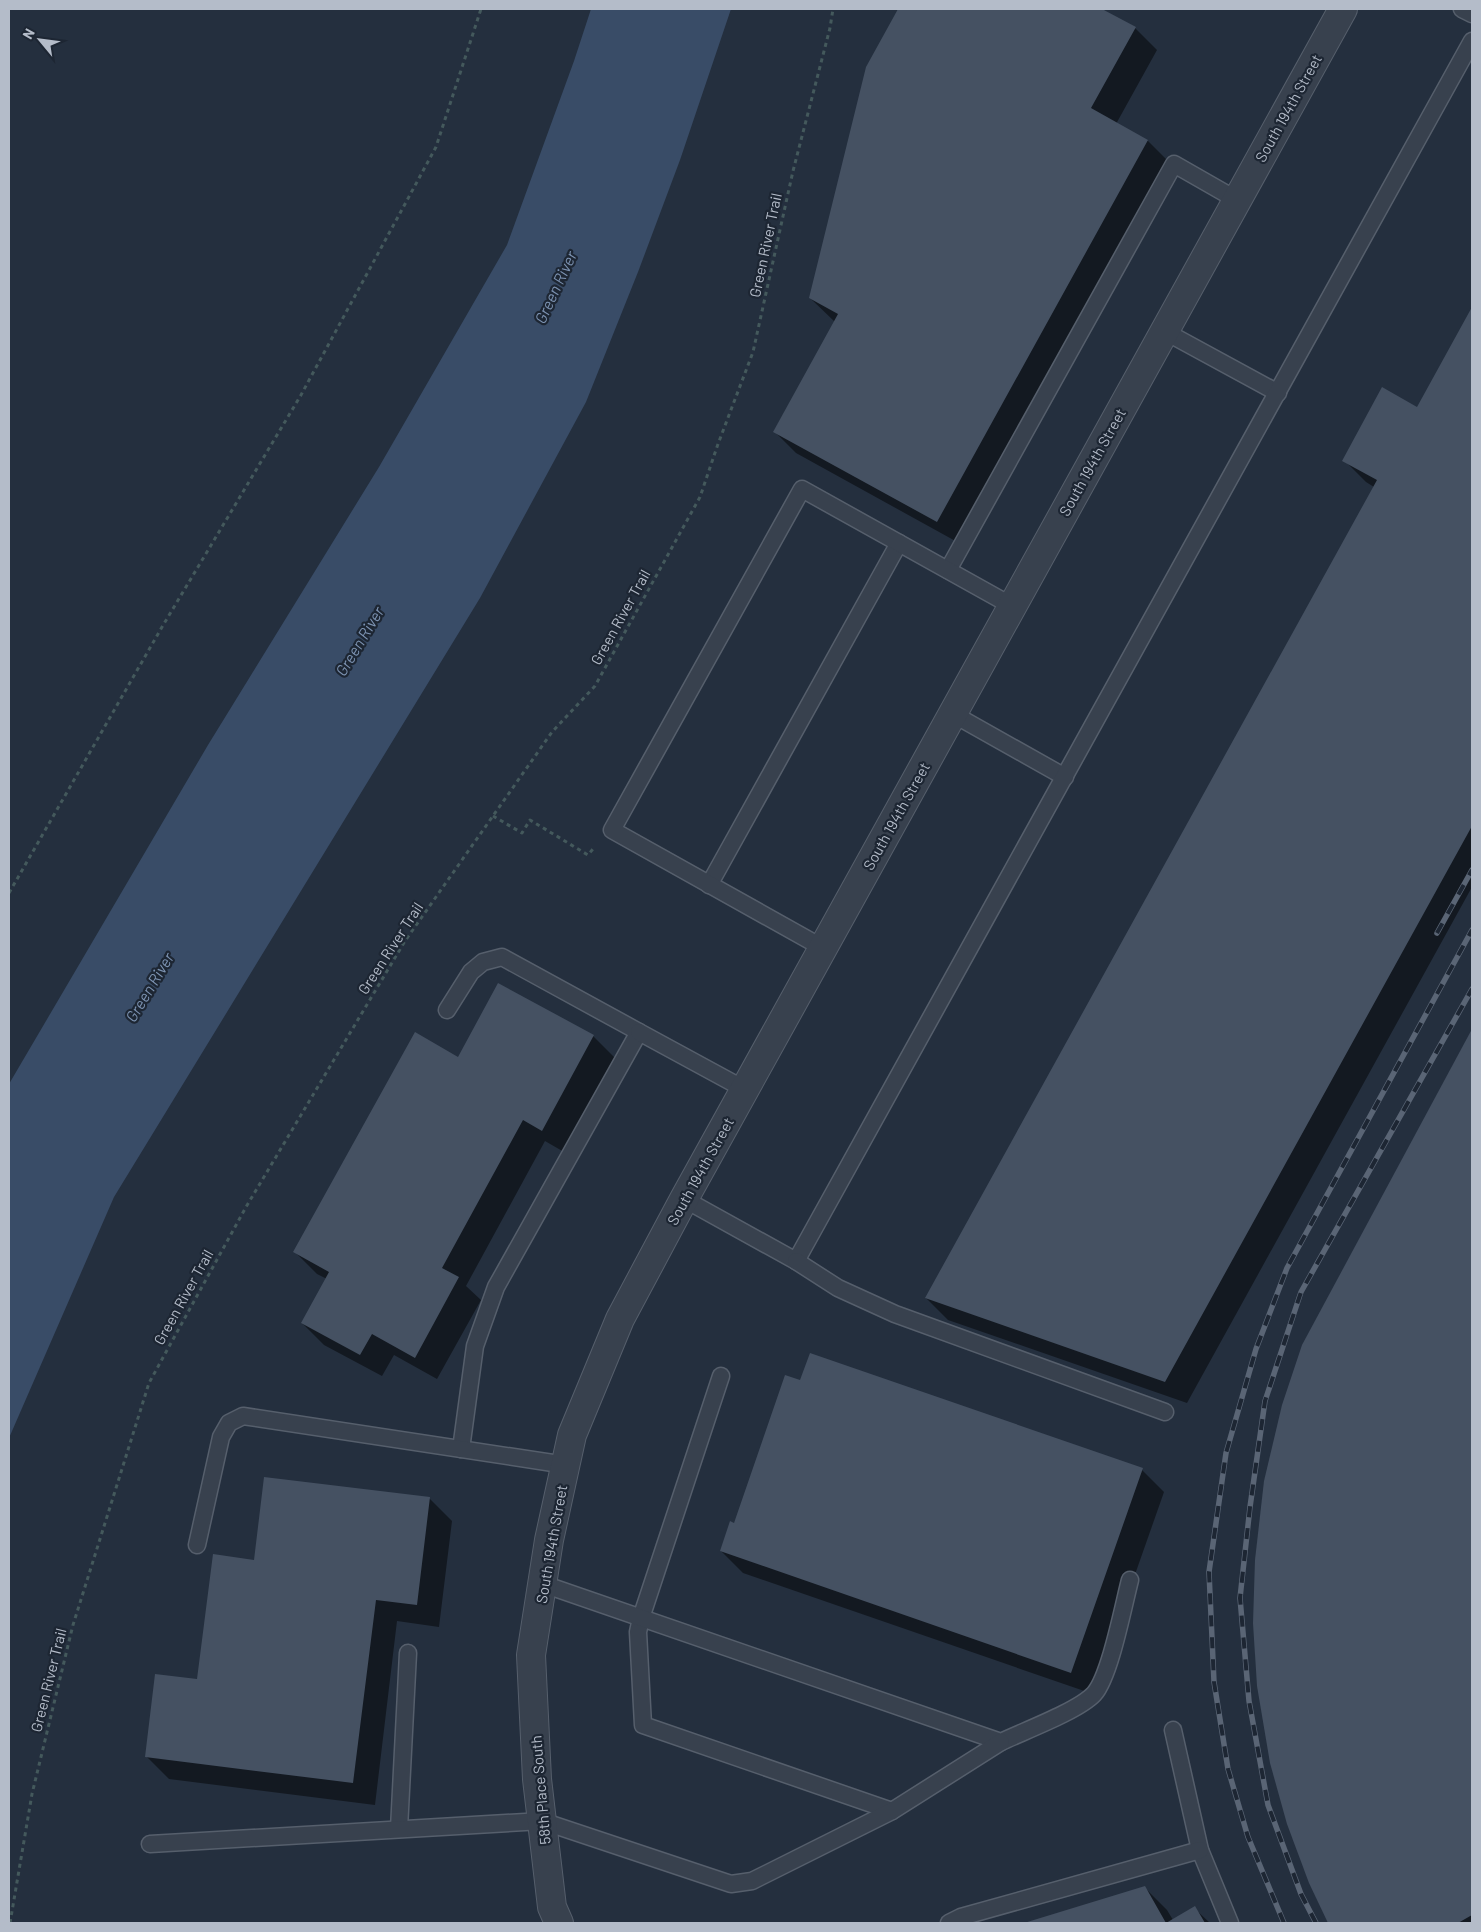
<svg xmlns="http://www.w3.org/2000/svg" width="1481" height="1932" font-family="Barlow,sans-serif">
  <style>
    .water { fill: #394c67 }
    .shadow { fill: #0007 }
    .building { fill: #455162 }
    .lines { fill: none; stroke-linecap: round; stroke-linejoin: round }
    .service-casing { stroke: #565f6c; stroke-width: 19 }
    .minor-casing { stroke: #565f6c; stroke-width: 30 }
    .path { stroke: #44595c; stroke-width: 3; stroke-dasharray: 4 4; stroke-linecap: butt }
    .service { stroke: #38414e; stroke-width: 16 }
    .minor { stroke: #38414e; stroke-width: 28 }
    .rail-casing { stroke: #5a6575; stroke-width: 5.5 }
    .rail { stroke: #1d2633; stroke-width: 4; stroke-dasharray: 11; stroke-linecap: butt }
    .labels { text-anchor: middle; dominant-baseline: central; stroke-width: 4.5; stroke-linejoin: round; paint-order: stroke }
    .street-label { font-size: 15px; fill: #b4bcc9; stroke: #1d2633 }
    .water-label { font-size: 16px; font-style: italic; fill: #7c92b1; stroke: #1d2633 }
  </style>
  <rect width="100%" height="100%" fill="#242f3e"/>
  <polygon class="water" points="591,9 731,9 680,160 638,272 586,402 480,598 114,1197 9,1438 9,1084 208,745 379,467 507,245 574,61"/>
  <g class="shadow">
    <polygon points="900,9 1100,9 1135,28 1157,50 1116,124 1148,141 1170,163 959,543 796,453 774,431 835,322 810,298 867,67"/>
    <polygon points="1472,310 1472,887 1187,1403 948,1320 926,1298 1374,487 1366,482 1344,460 1417,409"/>
    <polygon points="1472,1031 1472,1923 1329,1923 1310,1883 1304,1345"/>
    <polygon points="593,1036 615,1058 564,1152 545,1141 466,1286 481,1300 437,1379 394,1355 382,1376 324,1345 302,1323 327,1279 317,1274 295,1252 459,1058"/>
    <polygon points="801,1382 1142,1470 1164,1492 1093,1694 743,1573 721,1551"/>
    <polygon points="266,1478 430,1499 452,1521 439,1627 397,1621 375,1805 169,1779 147,1757 198,1681 255,1561"/>
    <polygon points="1145,1888 1167,1910 1173,1920 1194,1908 1210,1923 1027,1923"/>
  </g>
  <g class="building">
    <polygon points="898,9 1102,9 1136,27 1091,108 1148,140 937,522 773,432 838,314 809,298 866,67"/>
    <polygon points="1472,307 1472,826 1165,1382 925,1298 1377,480 1342,461 1382,387 1417,407"/>
    <polygon points="498,983 594,1035 542,1131 523,1120 442,1268 459,1277 415,1358 372,1334 360,1355 301,1323 329,1272 293,1252 415,1032 458,1057"/>
    <polygon points="1472,1029 1472,1915 1458,1923 1328,1923 1309,1883 1287,1824 1270,1763 1257,1686 1253,1623 1255,1560 1264,1481 1282,1405 1302,1345"/>
    <polygon points="810,1353 1143,1468 1071,1673 720,1551 730,1521 734,1523 785,1375 800,1380"/>
    <polygon points="264,1477 430,1497 417,1605 376,1600 353,1783 145,1757 155,1674 197,1679 213,1554 254,1560"/>
    <polygon points="1145,1886 1166,1923 1195,1906 1205,1923 1024,1923"/>
  </g>
  <g class="lines">
    <defs>
      <g id="service">
        <polyline points="1462,9 1472,14"/>
        <polyline points="1164,331 1278,393"/>
        <polyline points="948,570 1174,164 1237,200"/>
        <polyline points="953,714 1065,777"/>
        <polyline points="709,885 899,543"/>
        <polyline points="823,948 612,830 802,489 1012,606"/>
        <polyline points="447,1010 471,972 483,962 502,957 639,1032 496,1287 475,1346 461,1449"/>
        <polyline points="639,1032 744,1089"/>
        <polyline points="684,1199 796,1261 1472,41"/>
        <polyline points="796,1261 838,1288 895,1314 1165,1412"/>
        <polyline points="721,1376 641,1618 638,1632 643,1725 892,1811"/>
        <polyline points="197,1545 221,1437 229,1423 243,1416 566,1465"/>
        <path d="M543,1584L1001,1742C1024,1731 1078,1711 1094,1694C1110,1676 1123,1607 1130,1580"/>
        <polyline points="1173,1730 1200,1850 1230,1923"/>
        <polyline points="399,1829 408,1653"/>
        <polyline points="150,1844 542,1821 731,1884 752,1881 892,1811 1001,1742"/>
        <polyline points="949,1923 961,1917 1200,1850"/>
      </g>
      <polyline id="minor" points="559,1923 552,1907 537,1779 531,1655 549,1540 572,1435 620,1319 684,1199 1343,9"/>
    </defs>
    <use href="#service" class="service-casing"/>
    <use href="#minor" class="minor-casing"/>
    <g class="path">
      <polyline points="493,816 522,833 530,820 588,855 593,849"/>
      <polyline points="9,893 162,627 301,395 436,147 481,9"/>
      <polyline points="10,1923 32,1794 73,1625 149,1383 246,1207 405,941 552,732 595,686 700,497 718,444 753,352 793,171 830,28 833,9"/>
    </g>
    <use href="#service" class="service"/>
    <use href="#minor" class="minor"/>
    <defs>
      <g id="rail">
        <polyline points="1437,933 1472,870"/>
        <polyline points="1284,1923 1248,1837 1228,1769 1214,1682 1209,1572 1226,1453 1256,1349 1287,1268 1472,930"/>
        <polyline points="1316,1923 1301,1894 1268,1805 1249,1701 1240,1598 1250,1507 1265,1401 1301,1292 1472,989"/>
      </g>
    </defs>
    <use href="#rail" class="rail-casing"/>
    <use href="#rail" class="rail"/>
  </g>
  <g class="labels">
    <g class="street-label">
      <text transform="translate(1288 108) rotate(-61)">South 194th Street</text>
      <text transform="translate(765 245) rotate(-78)">Green River Trail</text>
      <text transform="translate(1092 462) rotate(-61)">South 194th Street</text>
      <text transform="translate(620 617) rotate(-61)">Green River Trail</text>
      <text transform="translate(896 816) rotate(-61)">South 194th Street</text>
      <text transform="translate(390 948) rotate(-57)">Green River Trail</text>
      <text transform="translate(700 1171) rotate(-61)">South 194th Street</text>
      <text transform="translate(183 1297) rotate(-61)">Green River Trail</text>
      <text transform="translate(551 1544) rotate(-80)">South 194th Street</text>
      <text transform="translate(48 1680) rotate(-76)">Green River Trail</text>
      <text transform="translate(540 1790) rotate(-95)">58th Place South</text>
    </g>
    <g class="water-label">
      <text transform="translate(555 287) rotate(-65)">Green River</text>
      <text transform="translate(359 641) rotate(-59)">Green River</text>
      <text transform="translate(149 987) rotate(-59)">Green River</text>
    </g>
  </g>
  <rect width="1481" height="1932" fill="none" stroke="#b4bcc9" stroke-width="20"/>
  <g transform="translate(40 40) rotate(299)" stroke="#1d2633" stroke-width="4" paint-order="stroke">
  <path d="M0-4L9 19L0 12L-9 19Z" fill="#b4bcc9"/>
  <text y="-8" font-size="14" font-weight="bold" text-anchor="middle" fill="#b4bcc9">N</text>
  </g>
</svg>
